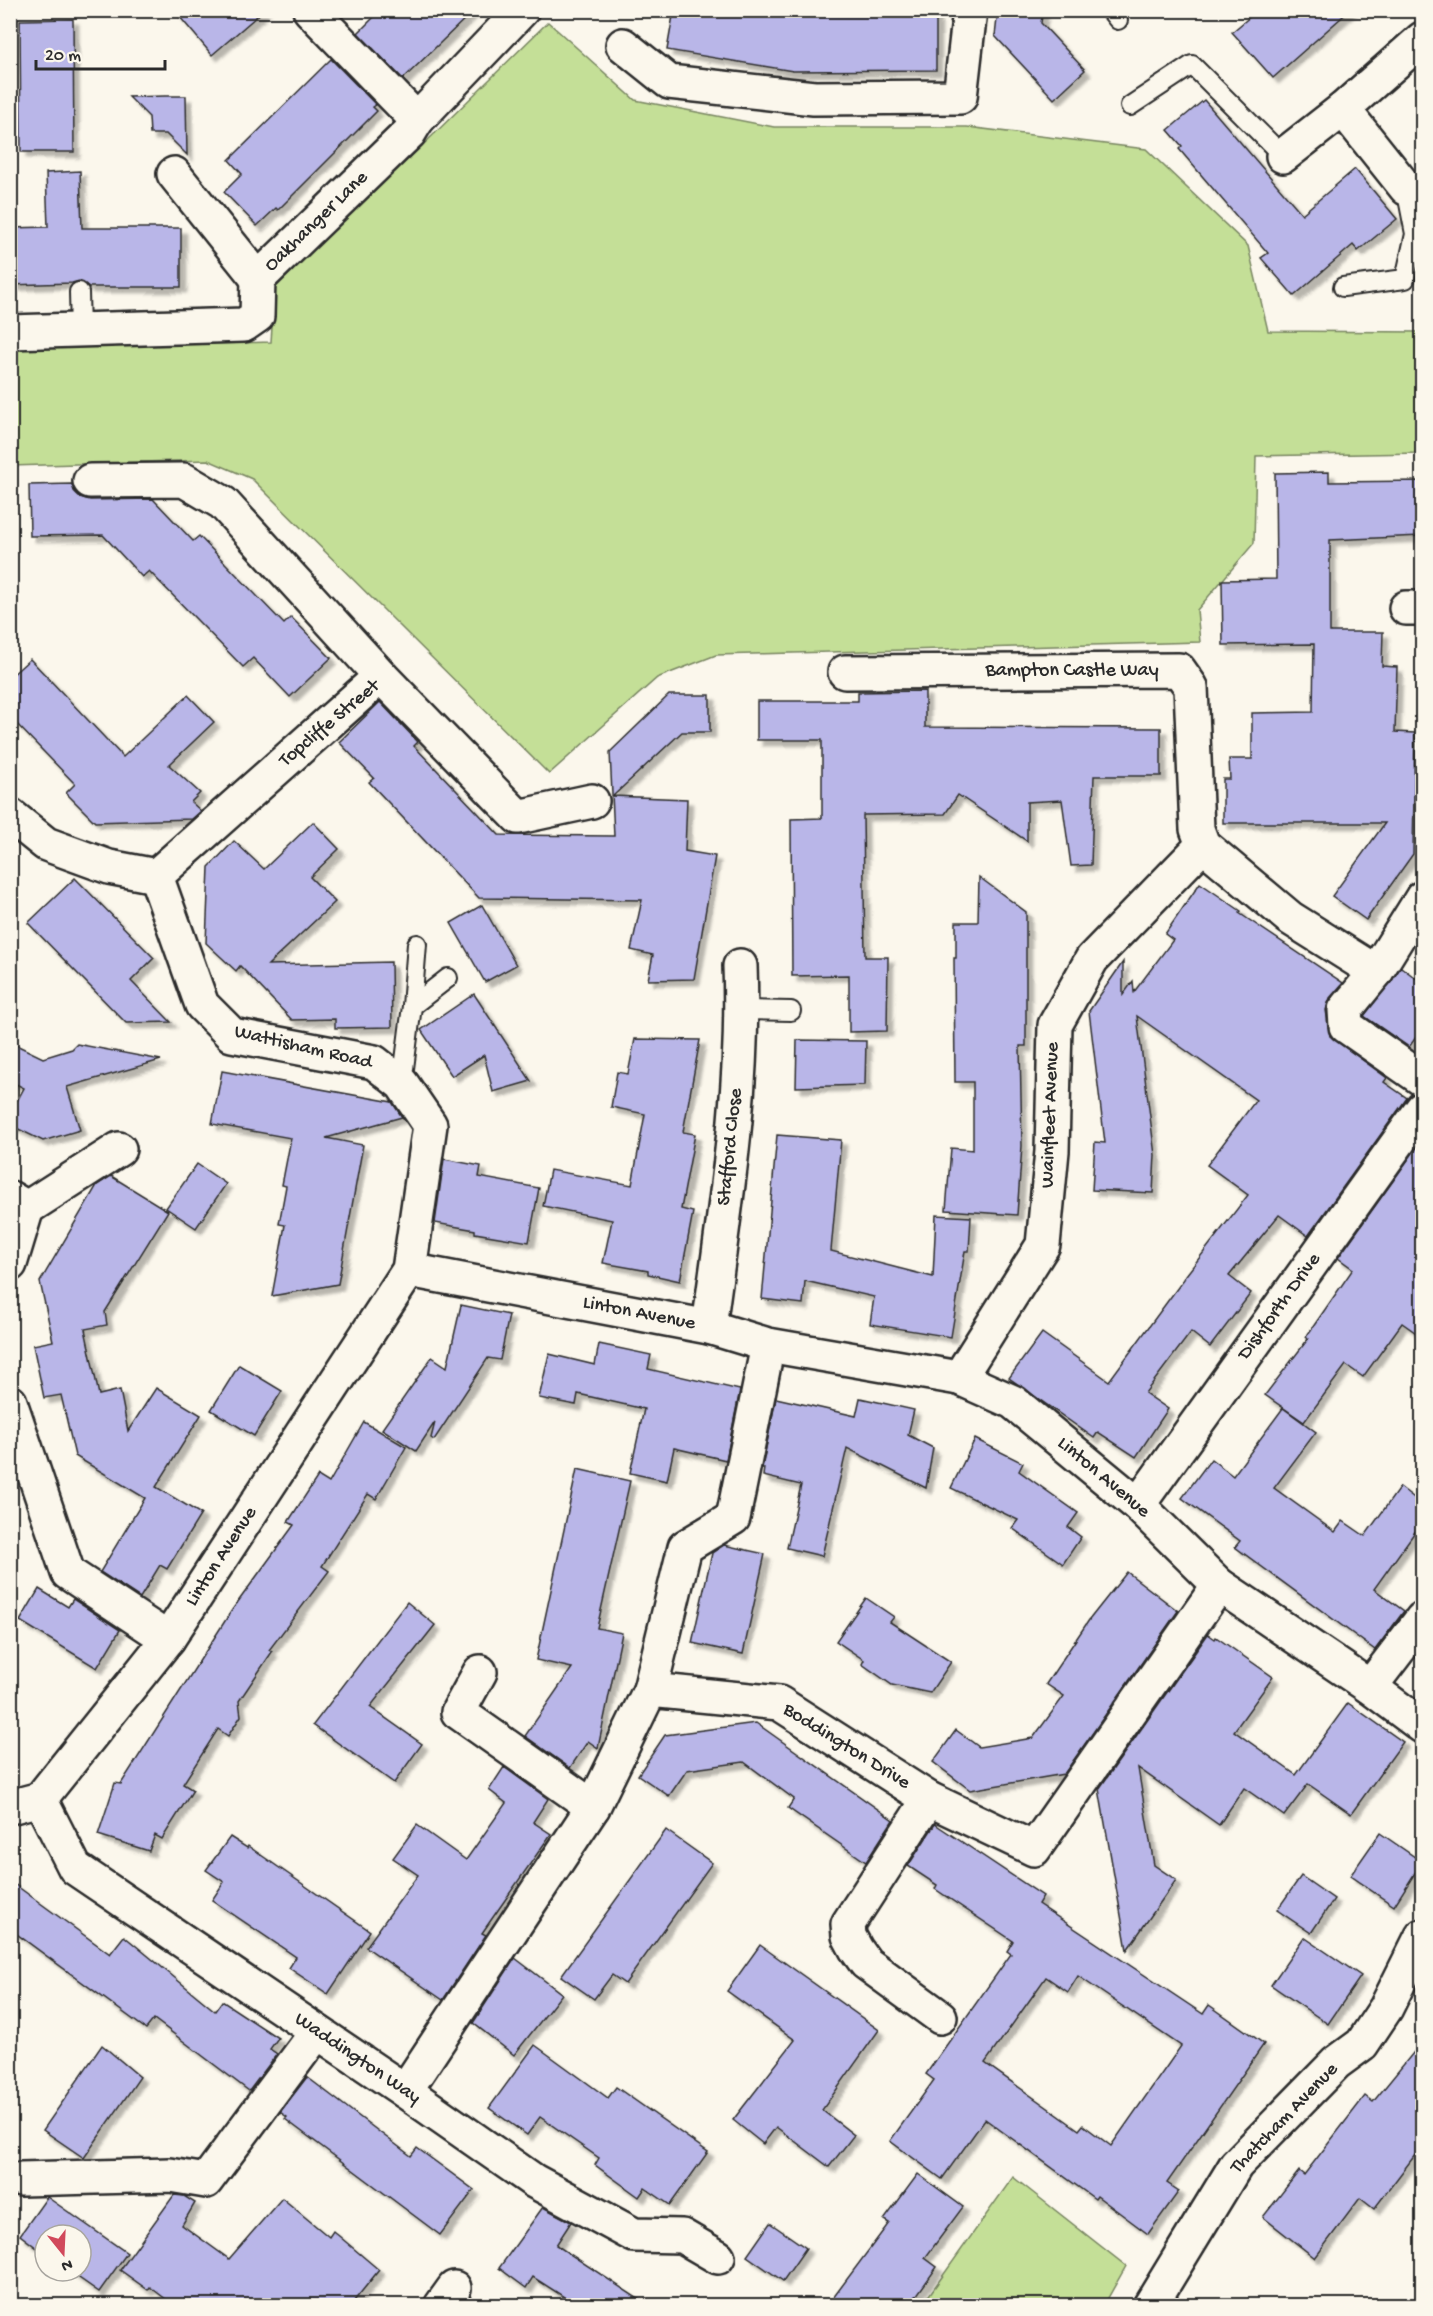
<svg xmlns="http://www.w3.org/2000/svg" width="1433" height="2316" font-family="'Gochi Hand',sans-serif">
  <style>
    .green { fill: #c4df97; stroke: #788561; stroke-width: 1.5 }
    .building { fill: #b9b6e8; stroke: #2b2b2b; stroke-width: 1.5; fill-rule: evenodd; filter: url(#shadow) }
    .lines { fill: none; stroke-linecap: round; stroke-linejoin: round }
    .service-casing { stroke: #2b2b2b; stroke-width: 22 }
    .minor-casing { stroke: #2b2b2b; stroke-width: 38 }
    .service { stroke: #fbf7ec; stroke-width: 18 }
    .minor { stroke: #fbf7ec; stroke-width: 33 }
    .labels { text-anchor: middle; dominant-baseline: central; stroke-width: 5; stroke-linejoin: round; paint-order: stroke }
    .street-label { font-size: 20px; fill: #2b2b2b; stroke: #fbf7ec }
  </style>
  <defs>
    <filter id="shadow"><feDropShadow dx="5.5" dy="5.5" stdDeviation="1.5" flood-color="#0004"/></filter>
  </defs>
  <rect width="100%" height="100%" fill="#fbf7ec"/>
  <filter id="ink" filterUnits="userSpaceOnUse"><feTurbulence type="fractalNoise" baseFrequency=".0167" numOctaves="2"/><feDisplacementMap in="SourceGraphic" scale="12" xChannelSelector="R" yChannelSelector="G"/><feConvolveMatrix kernelMatrix="1 2 1 2 8 2 1 2 1" color-interpolation-filters="sRGB"/></filter>
  <g filter="url(#ink)">
    <g class="green">
      <polygon points="548,22 635,100 774,127 967,127 1146,149 1248,246 1268,331 1422,332 1422,453 1256,456 1254,543 1197,610 1200,642 716,655 657,678 549,774 252,479 208,460 11,466 10,349 271,342 275,283 426,142"/>
      <polygon points="1013,2177 1126,2266 1104,2305 922,2305"/>
    </g>
    <g class="building">
      <polygon points="174,10 264,10 212,55"/>
      <polygon points="381,10 474,10 403,79 358,33"/>
      <polygon points="674,10 778,10 777,13 936,13 936,70 793,71 667,50"/>
      <polygon points="998,10 1043,10 1041,23 1085,70 1054,99 995,36"/>
      <polygon points="1258,10 1350,10 1273,78 1232,32"/>
      <polygon points="73,19 74,152 21,152 20,20"/>
      <polygon points="331,59 376,105 373,107 377,111 278,210 276,208 257,226 224,192 242,174 229,160"/>
      <polygon points="165,96 186,96 187,155 166,134 150,134 149,117 129,97"/>
      <polygon points="1204,100 1302,214 1355,169 1397,219 1358,251 1353,245 1294,296 1261,258 1268,253 1179,149 1182,146 1168,130"/>
      <polygon points="80,171 82,228 181,228 181,287 89,287 79,281 72,283 10,285 10,228 48,227 46,173"/>
      <polygon points="1329,472 1329,482 1422,481 1422,536 1330,540 1330,632 1383,632 1382,666 1397,667 1395,732 1415,733 1413,854 1366,920 1332,896 1385,823 1223,823 1223,779 1230,779 1229,759 1252,759 1252,713 1313,712 1314,644 1223,645 1222,580 1276,579 1275,473"/>
      <polygon points="72,484 74,491 80,497 90,500 153,499 193,541 199,536 284,624 291,617 331,658 290,697 253,658 243,667 149,571 142,577 103,535 30,536 29,485"/>
      <polygon points="30,659 123,757 188,695 214,722 169,765 200,793 191,802 201,811 192,819 95,822 66,793 75,784 10,717 10,677"/>
      <polygon points="925,691 925,727 1161,728 1161,776 1094,776 1091,865 1071,866 1062,800 1027,802 1027,841 958,795 945,814 863,815 865,957 888,957 887,1031 849,1032 849,975 792,976 791,819 822,818 822,740 757,740 757,701 858,701 858,692"/>
      <polygon points="669,695 710,695 710,732 682,732 613,796 687,799 685,851 715,856 694,979 648,980 653,955 631,950 642,900 479,898 369,782 374,778 339,742 380,702 418,742 414,746 499,835 614,836 610,752"/>
      <polygon points="313,822 339,849 310,877 335,902 268,965 391,962 392,1027 335,1028 335,1019 292,1020 240,966 236,971 206,943 209,867 234,841 264,869"/>
      <polygon points="979,877 1026,912 1026,1046 1020,1046 1022,1146 1017,1215 946,1210 951,1148 973,1150 973,1082 955,1082 954,958 956,958 956,922 978,922"/>
      <polygon points="75,878 154,958 131,981 171,1022 126,1023 28,923"/>
      <polygon points="1200,883 1241,911 1239,913 1343,983 1330,998 1326,1010 1330,1036 1387,1078 1384,1082 1407,1098 1308,1236 1279,1215 1229,1276 1251,1293 1210,1347 1191,1332 1145,1393 1168,1409 1136,1457 1098,1432 1094,1438 1009,1378 1042,1333 1109,1381 1184,1279 1183,1279 1248,1195 1207,1165 1256,1100 1137,1016 1155,1155 1153,1193 1092,1190 1095,1142 1105,1143 1089,1011 1123,962 1123,995 1133,981 1134,992 1173,940 1165,934"/>
      <polygon points="482,905 516,965 485,982 451,923"/>
      <polygon points="1401,967 1422,983 1422,1029 1409,1047 1364,1016"/>
      <polygon points="474,994 531,1081 493,1092 484,1055 452,1076 421,1030"/>
      <polygon points="635,1039 700,1040 683,1132 695,1134 681,1209 693,1212 680,1281 648,1274 648,1271 603,1263 612,1220 543,1206 550,1170 632,1185 645,1114 611,1107 617,1072 628,1074"/>
      <polygon points="797,1040 866,1041 865,1085 796,1087"/>
      <polygon points="10,1042 43,1058 72,1049 77,1044 161,1060 67,1087 80,1130 43,1141 10,1125 10,1114 24,1088 10,1081"/>
      <polygon points="222,1071 392,1102 402,1117 326,1138 363,1145 338,1284 272,1296 285,1225 279,1224 286,1186 282,1185 291,1138 212,1124"/>
      <polygon points="777,1135 841,1140 831,1251 933,1277 936,1215 971,1217 969,1251 965,1251 951,1337 870,1324 874,1297 805,1281 803,1304 762,1299"/>
      <polygon points="1422,1140 1422,1337 1402,1323 1363,1377 1346,1365 1304,1422 1265,1395 1308,1339 1306,1337 1353,1269 1338,1258"/>
      <polygon points="444,1159 481,1166 479,1177 539,1188 529,1242 475,1233 475,1230 435,1223"/>
      <polygon points="197,1164 226,1184 196,1228 166,1208"/>
      <polygon points="111,1176 168,1211 105,1312 107,1325 85,1329 99,1395 120,1390 128,1431 156,1388 201,1415 156,1487 201,1514 167,1569 160,1565 140,1598 100,1572 145,1498 75,1456 61,1395 44,1398 33,1345 53,1341 40,1282 97,1185"/>
      <polygon points="461,1305 509,1315 500,1360 488,1358 434,1440 431,1438 435,1422 416,1451 382,1429 432,1357 447,1367"/>
      <polygon points="599,1344 651,1355 648,1369 740,1390 726,1460 674,1448 667,1481 630,1473 644,1409 578,1394 576,1405 539,1398 549,1354 595,1365"/>
      <polygon points="239,1365 282,1391 254,1436 211,1410"/>
      <polygon points="776,1398 856,1416 860,1398 914,1410 908,1435 933,1448 926,1488 847,1448 822,1556 787,1548 801,1485 763,1476 764,1468 762,1468"/>
      <polygon points="1283,1408 1316,1432 1274,1488 1335,1532 1343,1521 1365,1536 1400,1487 1422,1504 1422,1522 1374,1589 1404,1611 1375,1650 1235,1547 1240,1541 1182,1498 1211,1459 1233,1476"/>
      <polygon points="364,1422 406,1447 376,1499 368,1494 322,1566 329,1571 269,1650 272,1652 239,1701 241,1716 228,1736 218,1729 183,1784 193,1790 162,1839 155,1835 149,1851 98,1835 115,1783 121,1784 232,1610 294,1525 288,1522 318,1476 329,1483"/>
      <polygon points="975,1439 1023,1463 1019,1471 1078,1513 1068,1527 1081,1537 1063,1564 1012,1528 1018,1520 951,1488"/>
      <polygon points="577,1469 630,1481 597,1628 622,1633 598,1748 588,1741 570,1768 525,1736 572,1668 536,1660"/>
      <polygon points="724,1545 765,1554 743,1654 692,1643 712,1553"/>
      <polygon points="1127,1572 1178,1611 1064,1774 970,1790 933,1762 956,1730 979,1747 1033,1738 1064,1696 1046,1684 1089,1620"/>
      <polygon points="39,1589 68,1607 73,1599 120,1630 97,1668 20,1621"/>
      <polygon points="866,1598 894,1617 890,1622 951,1662 930,1693 892,1685 862,1664 864,1660 836,1641"/>
      <polygon points="407,1602 435,1625 370,1707 422,1744 394,1783 313,1725"/>
      <polygon points="1208,1634 1215,1639 1216,1637 1273,1677 1234,1731 1296,1775 1348,1703 1403,1742 1351,1814 1308,1784 1284,1816 1244,1788 1219,1825 1138,1768 1154,1865 1176,1880 1127,1950 1099,1789"/>
      <polygon points="756,1723 893,1820 866,1862 788,1808 794,1799 744,1762 687,1770 669,1796 638,1775 665,1735"/>
      <polygon points="504,1767 548,1799 533,1822 551,1834 482,1933 486,1935 443,2000 366,1947 418,1875 393,1858 417,1825 466,1860 506,1803 489,1790"/>
      <path d="M935,1824L1043,1896L1038,1904L1203,2014L1209,2005L1264,2044L1167,2183L1179,2191L1148,2234L1097,2196L1095,2199L985,2119L942,2179L890,2141L934,2080L926,2074L1011,1954L1007,1951L1013,1941L935,1889L937,1885L908,1866ZM1078,1976L1181,2046L1111,2146L1083,2125L1079,2130L985,2063L1046,1977L1068,1992Z"/>
      <polygon points="666,1830 712,1863 625,1984 612,1975 594,1999 561,1976"/>
      <polygon points="1380,1833 1422,1862 1394,1906 1350,1876"/>
      <polygon points="230,1837 247,1848 248,1846 370,1931 328,1994 289,1968 296,1957 212,1900 224,1882 206,1870"/>
      <polygon points="1301,1876 1334,1899 1311,1933 1277,1910"/>
      <polygon points="10,1881 110,1954 124,1936 215,2011 222,2001 278,2038 270,2049 277,2054 249,2091 154,2019 146,2029 10,1929"/>
      <polygon points="1304,1937 1361,1976 1328,2024 1271,1985"/>
      <polygon points="760,1945 879,2030 822,2110 854,2135 829,2167 776,2127 763,2144 733,2120 795,2040 727,1991"/>
      <polygon points="515,1958 562,1994 514,2055 473,2023"/>
      <polygon points="1422,2042 1422,2146 1374,2209 1360,2198 1315,2258 1263,2217 1299,2171 1304,2175 1365,2096 1373,2102"/>
      <polygon points="102,2045 140,2077 84,2158 43,2130"/>
      <polygon points="535,2045 608,2098 616,2087 708,2152 670,2205 645,2188 639,2197 595,2165 599,2158 540,2117 527,2135 489,2108"/>
      <polygon points="307,2077 411,2156 417,2148 474,2190 440,2235 285,2119 287,2117 280,2112"/>
      <polygon points="918,2174 963,2207 925,2258 937,2267 909,2306 827,2306 889,2223 884,2220"/>
      <polygon points="174,2195 184,2196 195,2203 182,2225 229,2259 282,2198 329,2237 333,2231 379,2270 350,2306 175,2306 150,2287 148,2290 120,2270"/>
      <polygon points="47,2197 127,2253 99,2292 69,2271 81,2271 81,2235 45,2235 45,2254 20,2235"/>
      <polygon points="543,2207 571,2222 556,2245 649,2306 578,2306 533,2277 526,2288 499,2268"/>
      <polygon points="770,2223 806,2248 783,2281 747,2256"/>
    </g>
    <g class="lines">
      <defs>
        <g id="service">
          <polyline points="1110,10 1118,20"/>
          <polyline points="1130,106 1192,65 1283,156"/>
          <polyline points="1343,287 1405,279 1415,234 1406,188"/>
          <polyline points="79,292 80,330"/>
          <polyline points="412,1006 417,944"/>
          <polyline points="742,1010 791,1011"/>
          <polyline points="402,1084 412,1006 448,978"/>
        </g>
        <g id="minor">
          <polyline points="310,10 417,120 522,10"/>
          <polyline points="623,45 669,82 814,98 960,97 970,10"/>
          <polyline points="1343,109 1406,188"/>
          <polyline points="1283,156 1343,109 1422,39"/>
          <polyline points="174,174 258,279 409,133 417,120"/>
          <polyline points="10,332 244,325 257,316 258,279"/>
          <polyline points="90,481 184,480 223,503 381,676"/>
          <polyline points="1406,608 1422,608"/>
          <polyline points="845,672 1179,670 1191,687 1197,829 1203,845 1290,918 1376,972 1345,1010 1346,1026 1422,1079"/>
          <polyline points="10,815 46,844 109,867 156,876"/>
          <polyline points="156,876 381,676 518,817 592,801"/>
          <polyline points="1376,972 1422,898"/>
          <polyline points="10,1198 27,1208 119,1149"/>
          <polyline points="10,1264 27,1208"/>
          <polyline points="409,1270 709,1327 768,1345 959,1378 1013,1402 1138,1505 1219,1585 1370,1687 1422,1726"/>
          <path d="M709,1327C725,1207 745,1088 740,966"/>
          <polyline points="959,1378 1043,1245 1052,1151 1055,1025 1092,959 1203,845"/>
          <polyline points="10,1402 68,1573 168,1639"/>
          <polyline points="1138,1505 1422,1109"/>
          <polyline points="480,1672 458,1712 593,1807"/>
          <polyline points="1370,1687 1422,1619"/>
          <polyline points="650,1690 685,1547 733,1518 768,1345"/>
          <polyline points="40,1799 75,1868 405,2091 534,2181 634,2235 682,2236 718,2257"/>
          <polyline points="929,1799 848,1924 849,1936 856,1949 866,1963 940,2017"/>
          <polyline points="10,1807 40,1799 168,1639 409,1270 430,1125 402,1084 374,1062 232,1035 202,1005 156,876"/>
          <polyline points="405,2091 593,1807 650,1690 779,1703 929,1799 1034,1849 1219,1585"/>
          <polyline points="21,2179 170,2175 206,2181 317,2032"/>
          <polyline points="441,2306 454,2288"/>
          <polyline points="1150,2306 1236,2165 1336,2063 1362,2044 1386,2008 1422,1936"/>
        </g>
      </defs>
      <use href="#service" class="service-casing"/>
      <use href="#minor" class="minor-casing"/>
      <use href="#service" class="service"/>
      <use href="#minor" class="minor"/>
    </g>
  </g>
  <g class="labels">
    <g class="street-label">
      <text transform="translate(317 222) rotate(-44)">Oakhanger Lane</text>
      <text x="1072" y="671">Bampton Castle Way</text>
      <text transform="translate(330 724) rotate(-40)">Topcliffe Street</text>
      <text transform="translate(303 1048) rotate(13)">Wattisham Road</text>
      <text transform="translate(1051 1115) rotate(-88)">Wainfleet Avenue</text>
      <text transform="translate(731 1147) rotate(-84)">Stafford Close</text>
      <text transform="translate(1280 1307) rotate(-54)">Dishforth Drive</text>
      <text transform="translate(639 1314) rotate(11)">Linton Avenue</text>
      <text transform="translate(1103 1478) rotate(40)">Linton Avenue</text>
      <text transform="translate(222 1557) rotate(-57)">Linton Avenue</text>
      <text transform="translate(846 1747) rotate(32)">Boddington Drive</text>
      <text transform="translate(357 2059) rotate(34)">Waddington Way</text>
      <text transform="translate(1285 2119) rotate(-46)">Thatcham Avenue</text>
    </g>
  </g>
  <rect width="1433" height="2316" fill="none" stroke="#fbf7ec" stroke-width="36"/>
  <rect x="18" y="18" width="1397" height="2280" fill="none" stroke="#2b2b2b" stroke-width="2" filter="url(#ink)"/>
  <g transform="translate(63 2253) rotate(162)"><circle r="28" fill="#fbf7ec" stroke="#a8a59f" stroke-width="1.5"/>
  <path d="M0-4.5L10 22L0 15L-10 22Z" fill="#d1495b"/>
  <text y="-9" font-size="16" font-weight="bold" text-anchor="middle" fill="#2b2b2b">N</text>
  </g>
  <path d="M36 60v9h129v-9" fill="none" stroke="#2b2b2b" stroke-width="3"/>
  <text x="45" y="60" font-size="18" fill="#2b2b2b" stroke="#fbf7ec" stroke-width="4.5" paint-order="stroke">20 m</text>
</svg>
